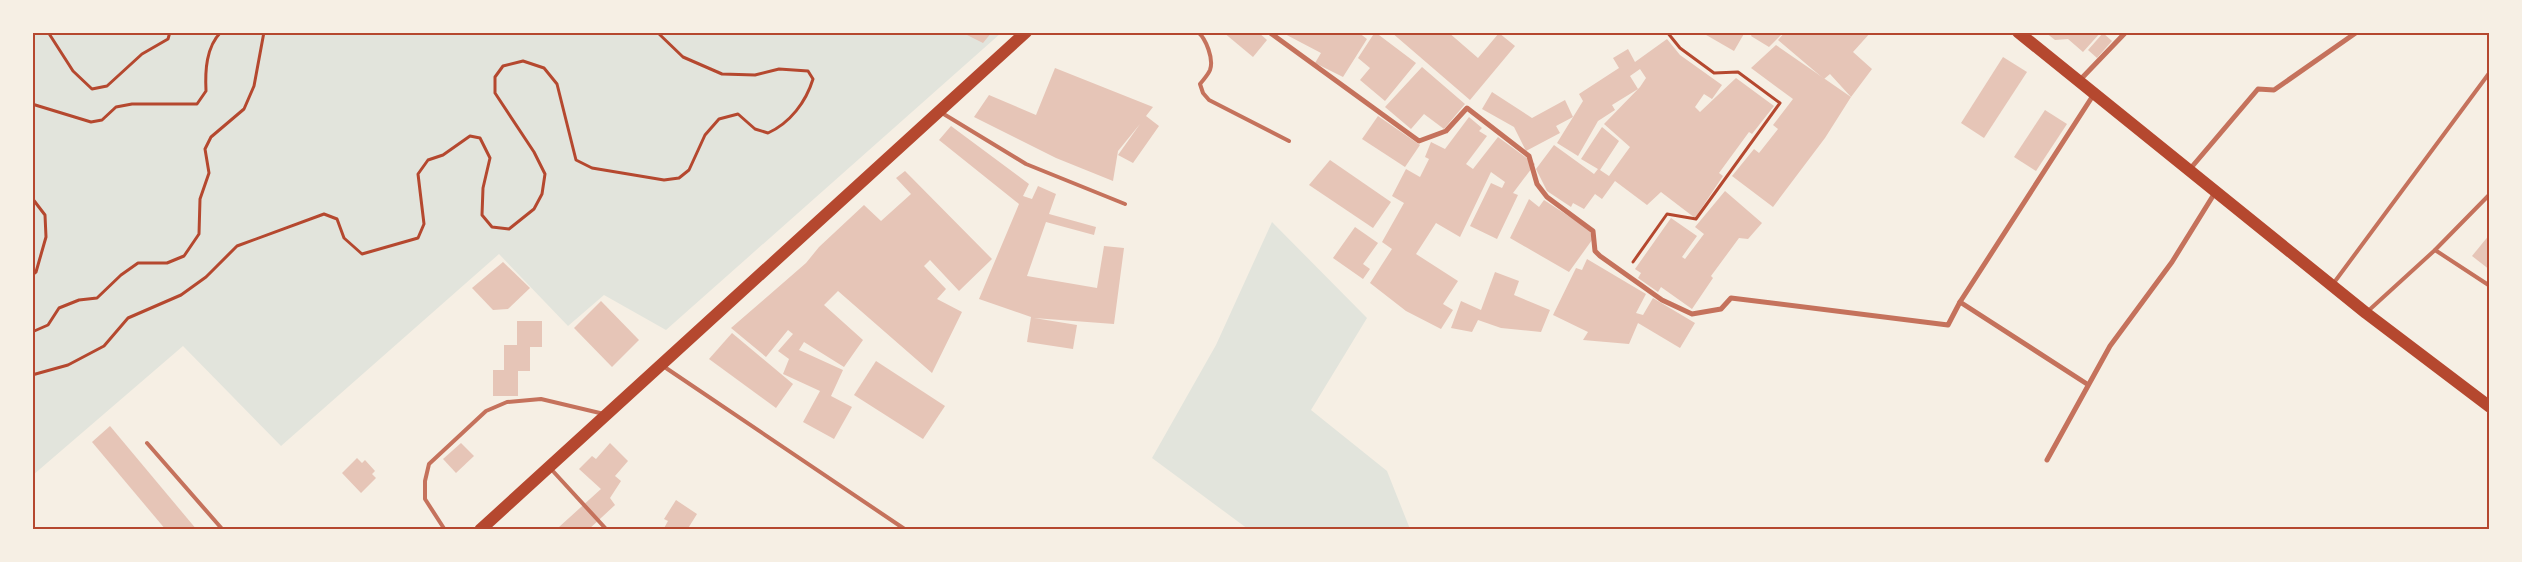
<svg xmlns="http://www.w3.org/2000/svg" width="2522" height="562" font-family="'Zilla Slab',serif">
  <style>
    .green { fill: #e2e4dc }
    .building { fill: #e6c5b7 }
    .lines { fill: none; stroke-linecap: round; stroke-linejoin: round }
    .path { stroke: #b5482f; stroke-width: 3 }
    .service { stroke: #c5725c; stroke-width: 4 }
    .minor { stroke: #c5725c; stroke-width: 5 }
    .primary { stroke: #b5482f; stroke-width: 12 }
    .neatline { fill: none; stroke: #b5482f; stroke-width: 2 }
  </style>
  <rect width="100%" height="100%" fill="#f6efe4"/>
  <g class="green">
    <polygon points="33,33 1001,33 666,330 604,295 568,326 499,254 281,446 183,346 33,475"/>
    <polygon points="1272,222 1367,318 1311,410 1387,471 1410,529 1248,529 1152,458 1216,345"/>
  </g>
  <g class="building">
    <polygon points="961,32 992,32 983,43"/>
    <polygon points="1223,32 1258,32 1267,40 1253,57"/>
    <polygon points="1281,32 1358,32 1367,39 1343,77 1315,63 1321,53"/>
    <polygon points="1375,32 1416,63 1385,101 1360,80 1370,68 1358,58"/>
    <polygon points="1391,32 1448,32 1478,58 1499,33 1515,46 1470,100"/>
    <polygon points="1701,32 1745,32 1734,51"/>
    <polygon points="1753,32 1784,32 1769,47 1751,36"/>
    <polygon points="1785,32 1871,32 1853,52 1872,69 1851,97 1830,74 1824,79 1778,40"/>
    <polygon points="2045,32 2101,32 2083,52 2068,39 2055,40"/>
    <polygon points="2103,33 2112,41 2097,58 2088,50"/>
    <polygon points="1667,39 1680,55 1722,85 1712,99 1704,94 1695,107 1700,112 1736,78 1774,106 1752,134 1749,132 1719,173 1723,176 1695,218 1661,192 1647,205 1615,181 1602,199 1595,194 1584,209 1573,203 1571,207 1547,191 1536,169 1554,145 1594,174 1598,169 1581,159 1602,127 1619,141 1600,170 1609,176 1630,147 1604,124 1640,87 1646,78 1640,69 1630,76 1638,89 1612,105 1615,110 1598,121 1578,156 1557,143 1583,101 1579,94 1619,68 1613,58 1628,49 1635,62"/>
    <polygon points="1776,45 1851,97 1825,138 1773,207 1732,176 1754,149 1759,153 1778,129 1773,125 1793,99 1751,68"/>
    <polygon points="2003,57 2027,72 1984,138 1961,123"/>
    <polygon points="1422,67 1465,104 1444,129 1424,114 1411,129 1385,107"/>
    <polygon points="1055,68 1153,107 1146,116 1159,126 1133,163 1118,155 1140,124 1118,151 1113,181 1056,158 974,117 989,95 1036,115"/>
    <polygon points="1492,92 1532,118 1565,100 1573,117 1556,126 1560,133 1526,151 1514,127 1482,109"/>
    <polygon points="2045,110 2067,124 2036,171 2014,157"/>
    <polygon points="1378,116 1420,145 1405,167 1362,139"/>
    <polygon points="1469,117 1482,128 1479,131 1487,136 1466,164 1473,169 1498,137 1535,164 1513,193 1518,195 1497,239 1470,226 1491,183 1502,188 1505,182 1491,172 1460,237 1436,223 1416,254 1458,281 1443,304 1453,310 1441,329 1406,311 1370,283 1392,249 1382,242 1404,203 1392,196 1406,169 1420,177 1429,159 1425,157 1431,142 1445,149"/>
    <polygon points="951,126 1029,184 1023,196 1032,199 1038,186 1056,194 1049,214 1096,227 1094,235 1046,222 1027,276 1097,288 1104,246 1124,248 1114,324 1034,318 1077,325 1073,349 1027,342 1031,317 979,299 1019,204 939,140"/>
    <polygon points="1330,160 1391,202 1373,228 1309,185"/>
    <polygon points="905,171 992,259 959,291 930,260 924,266 946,289 937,299 962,312 932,373 838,291 824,305 863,340 844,367 804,342 799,350 843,370 831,396 852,407 834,439 803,422 820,391 783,374 789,359 778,351 793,334 788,330 766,357 731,328 806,263 819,247 864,205 881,221 911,194 896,178"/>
    <polygon points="1725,191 1762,223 1748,239 1739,238 1711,276 1713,278 1692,309 1661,287 1658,292 1638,278 1641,273 1635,269 1671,218 1697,236 1682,257 1685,259 1704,234 1695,227"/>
    <polygon points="1529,199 1539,207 1544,200 1590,230 1592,240 1569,272 1510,238"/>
    <polygon points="1355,227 1378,243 1363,264 1370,269 1363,279 1333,258"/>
    <polygon points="2490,234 2490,270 2472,256"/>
    <polygon points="1587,259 1646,294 1636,313 1643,315 1653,298 1695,323 1680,348 1638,323 1629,344 1583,340 1588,332 1553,315 1576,268 1582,270"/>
    <polygon points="503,262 530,288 508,309 493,310 472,288"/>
    <polygon points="1495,272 1519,281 1514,295 1550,310 1541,332 1501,328 1478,320 1472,332 1451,328 1461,301 1481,310"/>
    <polygon points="601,301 639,340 612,367 574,328"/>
    <polygon points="517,321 542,321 542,347 530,347 530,371 518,371 518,396 493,396 493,370 504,370 504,345 517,345"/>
    <polygon points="732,333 793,384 776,408 709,359"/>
    <polygon points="876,361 945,406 923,439 854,395"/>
    <polygon points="110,426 197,530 166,530 92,442"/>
    <polygon points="461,443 474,456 456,473 443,459"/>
    <polygon points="610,443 628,461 615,476 621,481 610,498 615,505 588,530 561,530 559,527 601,489 579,469 592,456 596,459"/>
    <polygon points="357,458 362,463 365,460 375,471 372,474 376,478 361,493 342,473"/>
    <polygon points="676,500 697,514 687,530 663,530 668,521 664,519"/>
  </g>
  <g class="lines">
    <g class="path">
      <polyline points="48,32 73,71 92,89 107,86 142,54 168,39 170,32"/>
      <path d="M32,104L91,122L102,120L116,107L132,104H197L206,91C205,71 206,47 221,32"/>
      <polyline points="32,198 45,215 46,237 36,272 32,275"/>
      <polyline points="1633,262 1667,214 1696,219 1780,103 1738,72 1714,73 1680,48 1667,32"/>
      <polyline points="32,332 48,325 59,308 79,300 97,298 121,275 138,263 167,263 184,256 199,234 200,199 209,173 205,149 211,137 244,109 254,86 264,32"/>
      <path d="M32,375L68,365L104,346L128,318L181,295L206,277L237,246L324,214L337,219L344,238L362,254L418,238L424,224L418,174L428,160L443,155L470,136L480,138L490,158L483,188L482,215L492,227L509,229L534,209L542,194L545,174L534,152L495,93V77L503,66L523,61L544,68L557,84L576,160L592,168L664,180L679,178L689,170L705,135L719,119L738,114L755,129L768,133C790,123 806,102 813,79L808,71L779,69L755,75L722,74L683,57L657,32"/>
    </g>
    <g class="service">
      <path d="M1198,32C1206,39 1214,59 1210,70C1208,75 1203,80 1200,84L1203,93L1209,100L1289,141"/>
      <polyline points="942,113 1026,164 1125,204"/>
      <polyline points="2435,250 2490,286"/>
      <polyline points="2333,284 2490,72"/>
      <polyline points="2367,312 2435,250 2490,194"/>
      <polyline points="663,366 906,530"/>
      <polyline points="147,443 223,530"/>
      <polyline points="551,469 607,530"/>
      <polyline points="445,530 425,499 425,481 429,464 486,411 507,402 541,399 604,414"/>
    </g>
    <g class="minor">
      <polyline points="1269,32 1419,141 1446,131 1467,108 1529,156 1537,184 1547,197 1593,231 1595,251 1600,256 1662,300 1692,314 1721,309 1731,298 1948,325 1960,302 2087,384"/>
      <polyline points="2079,81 2126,32"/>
      <polyline points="2190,169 2258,89 2274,90 2357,32"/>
      <polyline points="1960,302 2094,94"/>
      <polyline points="2047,460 2110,346 2172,262 2216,191"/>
    </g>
    <g class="primary">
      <polyline points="2018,32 2366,313 2490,407"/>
      <polyline points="480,530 1026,32"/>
    </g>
  </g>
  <rect width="2522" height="562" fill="none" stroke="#f6efe4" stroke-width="68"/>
  <rect x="34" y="34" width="2454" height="494" class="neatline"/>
</svg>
